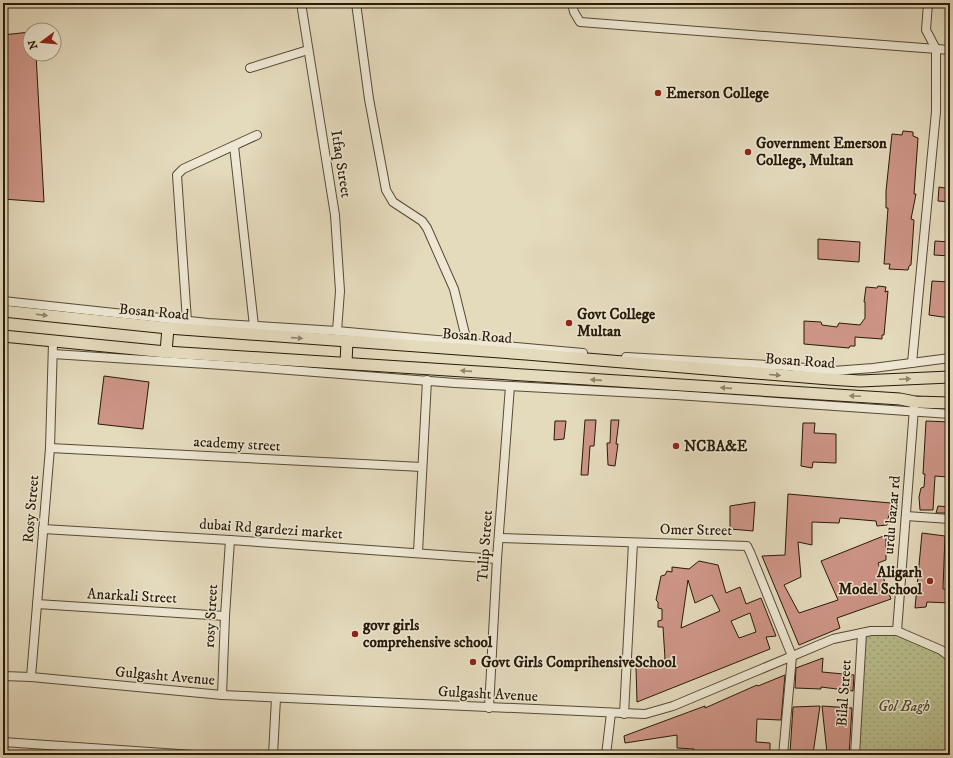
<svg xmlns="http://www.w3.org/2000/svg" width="953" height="758" font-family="'IM FELL DW Pica',serif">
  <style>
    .park { fill: url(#park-dots); stroke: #706c4a }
    .building { fill: #ce9587; stroke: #281a08; fill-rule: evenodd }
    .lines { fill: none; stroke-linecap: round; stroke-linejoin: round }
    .minor-casing { stroke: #574a35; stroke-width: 10 }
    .major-casing { stroke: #281a08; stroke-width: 13 }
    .minor { stroke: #ede7d3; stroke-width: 8 }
    .major { stroke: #e4dabc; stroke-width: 11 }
    .oneway { fill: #8f846b }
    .poi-dot { fill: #8f2418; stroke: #ede7d3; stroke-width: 1.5 }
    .labels { text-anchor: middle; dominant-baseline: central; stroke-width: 3; stroke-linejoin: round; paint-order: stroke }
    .poi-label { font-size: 15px; font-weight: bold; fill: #281a08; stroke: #ede7d3; text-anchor: start }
    .street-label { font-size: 15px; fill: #281a08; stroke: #ede7d3 }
    .park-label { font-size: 15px; font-style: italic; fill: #544b30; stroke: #ede7d3 }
  </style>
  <defs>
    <pattern id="park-dots" width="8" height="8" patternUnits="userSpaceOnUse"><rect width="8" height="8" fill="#b9be8d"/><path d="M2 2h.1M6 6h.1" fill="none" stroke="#9fa378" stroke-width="1.8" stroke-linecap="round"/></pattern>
  </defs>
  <rect width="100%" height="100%" fill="#e4dabc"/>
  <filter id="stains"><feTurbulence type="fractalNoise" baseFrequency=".005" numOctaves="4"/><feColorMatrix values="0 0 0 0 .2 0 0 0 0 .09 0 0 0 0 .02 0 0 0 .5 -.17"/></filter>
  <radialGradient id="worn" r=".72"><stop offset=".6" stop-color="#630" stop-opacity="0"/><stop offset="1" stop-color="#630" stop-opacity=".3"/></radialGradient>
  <polygon class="park" points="897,631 950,657 950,755 855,755 862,633"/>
  <g class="building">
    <polygon points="30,32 30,54 36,54 44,202 3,199 3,35"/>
    <polygon points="903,131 913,132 913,136 918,138 914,194 916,194 911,219 914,220 911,265 909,266 908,270 889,269 890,264 884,264 888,208 886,208 886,191 892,134 902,135"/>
    <polygon points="939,187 950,189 950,202 938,201"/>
    <polygon points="818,239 860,242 859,262 818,259"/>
    <polygon points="935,241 950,242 950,256 934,255"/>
    <polygon points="932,281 950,282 950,318 929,315"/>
    <polygon points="878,286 886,287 885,292 888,291 884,335 882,335 882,339 855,337 855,346 850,346 849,348 804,344 804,321 821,322 822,325 837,327 839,323 860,325 865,318 865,302 864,302 866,287 877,288"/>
    <polygon points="104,376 149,382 143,429 98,424"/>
    <polygon points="585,420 596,420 594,446 590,446 588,475 581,475"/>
    <polygon points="611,420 619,420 616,444 618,444 615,466 608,465 607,443 610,443"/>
    <polygon points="555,421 566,421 564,439 554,440"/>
    <polygon points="926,421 950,422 950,456 948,456 947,477 935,476 933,510 920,510 919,497 921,488 924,487 925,474 923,474"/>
    <polygon points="803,423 815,423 814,433 836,434 836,463 813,462 812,468 801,466"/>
    <polygon points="788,494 891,503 887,525 877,526 876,521 840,518 839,523 812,522 812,545 798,542 801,577 784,585 799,613 838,600 821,561 886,535 886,560 878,563 891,599 837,618 840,628 799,645 762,556 785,555"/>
    <polygon points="755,502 753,531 730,529 730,506"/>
    <polygon points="938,506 950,507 950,513 936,513"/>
    <polygon points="922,533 945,536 943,589 950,589 950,603 927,602 926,607 915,608"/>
    <path d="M699,561L718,565L726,593L740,587L746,604L761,598L776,636L766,637L770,649L637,702L636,667L665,659L663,627H658V621L662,620V609L658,608V602L656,600L661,576L665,575L667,571L672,572V567L689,569ZM688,580L695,603L712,595L720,611L681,628ZM750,613L756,632L739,638L731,621Z"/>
    <polygon points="823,658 822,672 854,675 853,691 821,687 821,689 795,688 796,668"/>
    <polygon points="785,675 781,720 757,719 756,742 770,743 770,755 694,755 694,749 677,748 677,735 625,743 624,736 705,706 705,708 757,685 758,686"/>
    <polygon points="820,706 813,754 790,753 793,707"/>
    <polygon points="822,706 852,708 849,755 827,753"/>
  </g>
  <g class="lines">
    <defs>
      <g id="minor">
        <polyline points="301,3 335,215 340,291 337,331"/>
        <polyline points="356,3 369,99 386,190 393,202 422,221 427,228 454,289 467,342"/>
        <polyline points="572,3 574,12 580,22 950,50"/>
        <polyline points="250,68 308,50"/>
        <polyline points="234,146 254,326"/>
        <polyline points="3,301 208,323 337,331 583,353"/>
        <polyline points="187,321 177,175 183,169 257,135"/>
        <polyline points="53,354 237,366 455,383 676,395 950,414"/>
        <polyline points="626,357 786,366 833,371 873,368 950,358"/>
        <polyline points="912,363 936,112 936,49 926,30 928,3"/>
        <polyline points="50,448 422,467"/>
        <polyline points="906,516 950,519"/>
        <polyline points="43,529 230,540 497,559"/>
        <polyline points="499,538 747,546 750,552 792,656 783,755"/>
        <polyline points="418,552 427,380"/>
        <polyline points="37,604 225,616"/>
        <polyline points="897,631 914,408"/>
        <polyline points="3,676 31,677 222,695 645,714 673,706 833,639 871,631 897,631 941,650 950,657"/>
        <polyline points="31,677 50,448 53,342"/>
        <polyline points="222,695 225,616 230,540"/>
        <polyline points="489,708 497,559 510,386"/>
        <polyline points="624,714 633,543"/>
        <polyline points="3,742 194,755"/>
        <polyline points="273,755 276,698"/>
        <polyline points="606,755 611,713"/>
        <polyline points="855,755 862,633"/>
      </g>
      <g id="major">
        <polyline points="3,311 168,328 526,354 829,379 860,381 950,377"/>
        <polyline points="3,336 166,352 900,399 915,402 950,403"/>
        <polyline points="166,352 168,328"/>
        <polyline points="346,363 347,341"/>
      </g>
    </defs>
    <use href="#minor" class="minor-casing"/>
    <use href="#major" class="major-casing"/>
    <use href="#minor" class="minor"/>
    <use href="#major" class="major"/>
  </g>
  <defs><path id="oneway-solid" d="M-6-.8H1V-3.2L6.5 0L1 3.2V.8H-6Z"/></defs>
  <g class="oneway">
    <use href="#oneway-solid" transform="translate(42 315) rotate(7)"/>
    <use href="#oneway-solid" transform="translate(297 338) rotate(4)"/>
    <use href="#oneway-solid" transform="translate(466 371) rotate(-176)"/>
    <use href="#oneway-solid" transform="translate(775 375) rotate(5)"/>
    <use href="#oneway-solid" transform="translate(905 379) rotate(-2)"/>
    <use href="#oneway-solid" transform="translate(596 380) rotate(-176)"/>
    <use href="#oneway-solid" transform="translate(726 388) rotate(-176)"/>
    <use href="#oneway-solid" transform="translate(855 396) rotate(-177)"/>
  </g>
  <g class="poi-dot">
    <circle cx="658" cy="93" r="4"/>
    <circle cx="748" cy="152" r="4"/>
    <circle cx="569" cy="323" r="4"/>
    <circle cx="676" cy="446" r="4"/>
    <circle cx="930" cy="581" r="4"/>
    <circle cx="355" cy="634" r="4"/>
    <circle cx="473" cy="662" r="4"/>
  </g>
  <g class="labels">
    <g class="poi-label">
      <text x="666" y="93">Emerson College</text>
      <text x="756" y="143">Government Emerson<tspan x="756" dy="17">College, Multan</tspan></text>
      <text x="577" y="314">Govt College<tspan x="577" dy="17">Multan</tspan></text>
      <text x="684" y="446">NCBA&amp;E</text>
      <text x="922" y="572" text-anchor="end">Aligarh<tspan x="922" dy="17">Model School</tspan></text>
      <text x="363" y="625">govr girls<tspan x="363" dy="17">comprehensive school</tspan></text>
      <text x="481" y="662">Govt Girls ComprihensiveSchool</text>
    </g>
    <g class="street-label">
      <text transform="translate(341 164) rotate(81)">Itfaq Street</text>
      <text transform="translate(154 312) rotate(5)">Bosan Road</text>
      <text transform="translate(477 336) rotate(4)">Bosan Road</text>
      <text transform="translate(800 361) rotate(4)">Bosan Road</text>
      <text transform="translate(237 444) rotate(3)">academy street</text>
      <text transform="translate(31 509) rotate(-85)">Rosy Street</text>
      <text transform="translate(892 515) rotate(-85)">urdu bazar rd</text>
      <text transform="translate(271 529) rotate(4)">dubai Rd gardezi market</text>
      <text transform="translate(696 530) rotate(1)">Omer Street</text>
      <text transform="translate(485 546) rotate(-86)">Tulip Street</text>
      <text transform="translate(132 596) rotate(3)">Anarkali Street</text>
      <text transform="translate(211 616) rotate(-87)">rosy Street</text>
      <text transform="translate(165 676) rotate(5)">Gulgasht Avenue</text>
      <text transform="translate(844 693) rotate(-86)">Bilal Street</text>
      <text transform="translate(488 694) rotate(3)">Gulgasht Avenue</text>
    </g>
    <g class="park-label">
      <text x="904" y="706">Gol Bagh</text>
    </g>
  </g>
  <rect width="953" height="758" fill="none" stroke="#e4dabc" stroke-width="16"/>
  <rect x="4" y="4" width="945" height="750" fill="none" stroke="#281a08" stroke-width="2"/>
  <rect x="8" y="8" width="937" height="742" fill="none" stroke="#281a08"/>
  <g transform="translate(42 42) rotate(254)"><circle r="19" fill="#ede7d3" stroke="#9e9582"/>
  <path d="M0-3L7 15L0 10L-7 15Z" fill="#8f2418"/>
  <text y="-6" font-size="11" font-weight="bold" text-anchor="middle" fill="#281a08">N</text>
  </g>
  <rect width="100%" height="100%" filter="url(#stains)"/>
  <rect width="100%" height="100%" fill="url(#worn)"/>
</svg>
